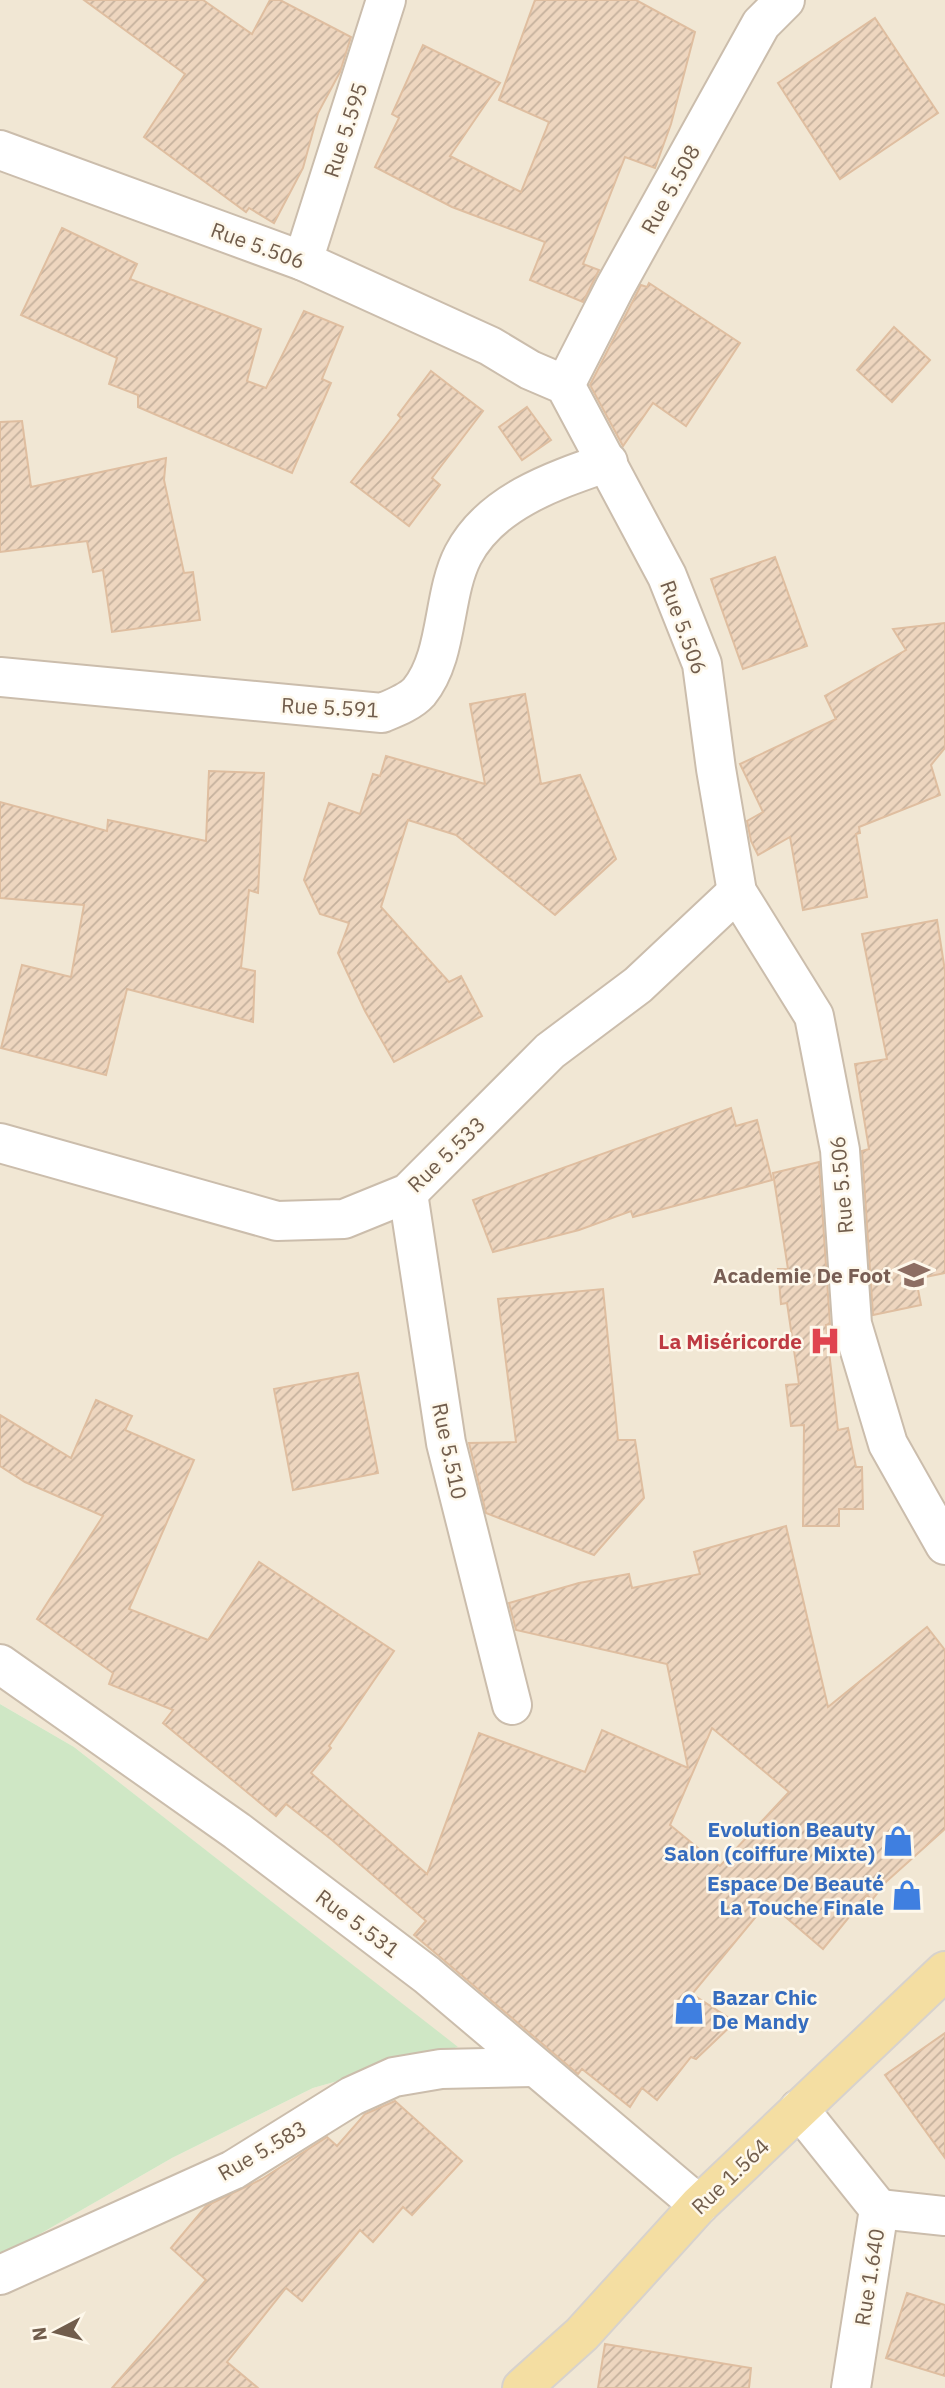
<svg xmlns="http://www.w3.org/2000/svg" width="945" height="2388" font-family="'IBM Plex Sans',sans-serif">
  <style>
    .residential { fill: #f1e7d4 }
    .green { fill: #cfe7c5 }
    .building { fill: url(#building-hatch); stroke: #dfbea0; stroke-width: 2; fill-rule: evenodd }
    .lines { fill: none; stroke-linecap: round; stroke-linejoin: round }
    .minor-casing { stroke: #cbbdac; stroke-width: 42 }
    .major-casing { stroke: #d7d2cd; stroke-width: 42 }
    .minor { stroke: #fff; stroke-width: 38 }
    .major { stroke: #f4dea2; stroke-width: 38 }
    .labels { text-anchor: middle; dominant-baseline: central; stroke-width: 5; stroke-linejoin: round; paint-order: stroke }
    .street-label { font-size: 21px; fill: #715d4c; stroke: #fef8eb }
    .education-label { font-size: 21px; font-weight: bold; fill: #785e54; stroke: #fef8eb; text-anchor: end }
    .health-label { font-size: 21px; font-weight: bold; fill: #be3a42; stroke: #fef8eb; text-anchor: end }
    .shop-label { font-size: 21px; font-weight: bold; fill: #366cbe; stroke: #fef8eb; text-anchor: end }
  </style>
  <defs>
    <pattern id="building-hatch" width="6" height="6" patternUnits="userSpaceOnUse" patternTransform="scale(1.75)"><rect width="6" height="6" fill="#eed6bf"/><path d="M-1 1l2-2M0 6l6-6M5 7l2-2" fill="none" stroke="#c5b19d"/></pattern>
  </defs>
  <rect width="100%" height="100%" fill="#faf4e5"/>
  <polygon class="residential" points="0,0 945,0 945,2388 0,2388 0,2257 172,2158 313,2088 457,2047 74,1747 0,1704"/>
  <polygon class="green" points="0,1704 74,1747 458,2047 313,2088 172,2158 0,2257"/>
  <g class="building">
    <polygon points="84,0 203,0 252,34 270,0 280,0 351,37 340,72 318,113 303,168 274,223 249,208 246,212 144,137 185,74"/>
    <polygon points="535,0 636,0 695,32 671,124 655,168 625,157 583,264 599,270 583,302 530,280 545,242 452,207 375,167 399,118 392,114 423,45 500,83 450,156 521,192 549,122 499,100"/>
    <polygon points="875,18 938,113 840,179 778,83"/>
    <polygon points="62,228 137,264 130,279 261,329 247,381 266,388 304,311 343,327 322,379 331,383 292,473 138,407 138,395 109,384 117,358 21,315"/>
    <polygon points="649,283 740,343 686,426 653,403 623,446 590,385 641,285 647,287"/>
    <polygon points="894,327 930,360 892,402 857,370"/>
    <polygon points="431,371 483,411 432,478 440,485 409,526 351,482 401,418 398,415"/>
    <polygon points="527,407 551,440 522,460 499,427"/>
    <polygon points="22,421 31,487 166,458 164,480 184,573 193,572 200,620 112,632 103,570 93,572 87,541 0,552 0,422"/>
    <polygon points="775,557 807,646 743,669 711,579"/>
    <polygon points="945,623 945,748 931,765 940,795 859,827 860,833 856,834 867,897 803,910 790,837 758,855 751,841 747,821 763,812 740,764 836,719 825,696 906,650 893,629"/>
    <polygon points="525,694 541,784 580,775 616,859 555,915 456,835 408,820 381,907 449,982 461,976 482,1016 394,1062 365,1011 338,953 349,923 320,914 304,880 329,803 360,814 373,774 380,776 386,756 485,784 470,704"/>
    <polygon points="209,771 264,773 258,893 249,890 241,968 255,971 253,1022 127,989 106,1075 1,1048 22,965 71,977 84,905 0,898 0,802 107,831 108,820 206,841"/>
    <polygon points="937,920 945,971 945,1273 916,1279 921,1305 873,1315 862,1151 869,1149 855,1064 887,1059 862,934"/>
    <polygon points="731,1108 736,1126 757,1120 772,1180 633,1217 631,1211 579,1230 493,1252 473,1200"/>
    <polygon points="819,1162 830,1324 826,1325 838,1430 848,1428 856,1467 862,1467 863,1509 839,1509 839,1526 803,1526 804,1425 791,1426 786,1385 799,1384 787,1303 781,1304 778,1269 788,1269 773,1173"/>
    <polygon points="603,1289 618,1440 635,1440 644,1498 594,1555 486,1513 469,1443 516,1442 498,1299"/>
    <polygon points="358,1373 378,1473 293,1490 274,1389"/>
    <path d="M96,1400L132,1416L125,1430L194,1460L129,1609L208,1640L259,1562L394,1651L329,1746L331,1748L311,1773L427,1874L479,1733L585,1772L602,1730L688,1768L667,1664L516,1630L509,1603L579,1583L629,1574L632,1588L700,1574L694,1552L786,1526L828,1707L927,1627L945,1650V1829L887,1881L872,1900L867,1895L823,1949L768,1902L692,1994L735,2022L696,2059L691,2057L657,2100L642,2088L630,2107L582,2069L578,2074L414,1935L426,1921L332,1840L286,1804L276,1816L163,1723L173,1710L109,1684L113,1673L37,1619L103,1516L25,1482L0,1466V1415L71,1458ZM712,1728L789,1792L720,1866L670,1825Z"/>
    <polygon points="945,2033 945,2158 885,2075"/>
    <polygon points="395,2101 462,2161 412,2215 403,2207 373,2242 360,2230 302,2301 286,2288 227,2362 258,2388 112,2388 206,2280 171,2248 206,2206 262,2179 327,2137 337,2146 365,2114"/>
    <polygon points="907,2293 945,2305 945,2376 886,2358"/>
    <polygon points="605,2344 751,2368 749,2388 598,2388"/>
  </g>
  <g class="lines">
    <defs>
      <g id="minor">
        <polyline points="0,150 303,261 490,346 530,370 565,385 667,576 702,664 716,769 737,892 814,1016 840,1150 852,1324 888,1444 945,1545"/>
        <polyline points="303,261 386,0"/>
        <polyline points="565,385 615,287 761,24 785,0"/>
        <path d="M0,677L382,713C394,708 410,702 419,692C449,655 442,596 463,555C491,501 556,480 608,462"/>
        <polyline points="0,1143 277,1221 344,1219 408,1193 550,1051 638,985 737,892"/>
        <polyline points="408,1193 446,1443 512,1705"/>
        <polyline points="0,1664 237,1831 427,1975 699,2205"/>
        <polyline points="799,2109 879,2209 851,2388"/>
        <polyline points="879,2209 945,2216"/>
        <polyline points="0,2275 233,2170 352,2096 394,2077 441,2069 533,2067"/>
      </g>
      <polyline id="major" points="522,2388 582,2334 699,2205 945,1971"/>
    </defs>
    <use href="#minor" class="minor-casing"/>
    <use href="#major" class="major-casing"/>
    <use href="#minor" class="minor"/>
    <use href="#major" class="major"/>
  </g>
  <defs>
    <symbol id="university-bare" viewBox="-9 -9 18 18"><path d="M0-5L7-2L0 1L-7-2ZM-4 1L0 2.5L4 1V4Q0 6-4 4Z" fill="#8d6e63" stroke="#fef8eb" stroke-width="2.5" paint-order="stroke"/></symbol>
    <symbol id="hospital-bare" viewBox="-9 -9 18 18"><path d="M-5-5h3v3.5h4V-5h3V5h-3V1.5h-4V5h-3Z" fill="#e0444e" stroke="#fef8eb" stroke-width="2.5" paint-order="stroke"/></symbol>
    <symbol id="shop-bare" viewBox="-9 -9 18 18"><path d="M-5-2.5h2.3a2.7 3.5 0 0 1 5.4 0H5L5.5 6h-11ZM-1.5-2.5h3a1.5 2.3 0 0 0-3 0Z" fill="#3f7fe0" stroke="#fef8eb" stroke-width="2.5" paint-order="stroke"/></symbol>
  </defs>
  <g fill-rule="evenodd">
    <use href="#university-bare" x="892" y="1253" width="44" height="44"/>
    <use href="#hospital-bare" x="803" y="1319" width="44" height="44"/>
    <use href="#shop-bare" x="876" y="1819" width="44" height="44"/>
    <use href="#shop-bare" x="885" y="1873" width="44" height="44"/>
    <use href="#shop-bare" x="667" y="1987" width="44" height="44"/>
  </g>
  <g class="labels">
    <g class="street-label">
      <text transform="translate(345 130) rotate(-72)">Rue 5.595</text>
      <text transform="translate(670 189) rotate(-61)">Rue 5.508</text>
      <text transform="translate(258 245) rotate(20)">Rue 5.506</text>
      <text transform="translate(684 627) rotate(70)">Rue 5.506</text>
      <text transform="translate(330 707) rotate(3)">Rue 5.591</text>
      <text transform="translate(446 1154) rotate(-44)">Rue 5.533</text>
      <text transform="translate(841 1185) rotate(-95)">Rue 5.506</text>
      <text transform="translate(450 1451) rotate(78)">Rue 5.510</text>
      <text transform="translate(358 1923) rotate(37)">Rue 5.531</text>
      <text transform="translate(262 2150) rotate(-30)">Rue 5.583</text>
      <text transform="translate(730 2176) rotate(-44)">Rue 1.564</text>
      <text transform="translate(869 2277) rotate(-81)">Rue 1.640</text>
    </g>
    <g class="education-label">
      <text x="891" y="1275">Academie De Foot</text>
    </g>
    <g class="health-label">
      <text x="802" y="1341">La Miséricorde</text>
    </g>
    <g class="shop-label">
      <text x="875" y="1829">Evolution Beauty<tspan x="875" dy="24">Salon (coiffure Mixte)</tspan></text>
      <text x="884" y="1883">Espace De Beauté<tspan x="884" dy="24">La Touche Finale</tspan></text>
      <text x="712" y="1997" text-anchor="start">Bazar Chic<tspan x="712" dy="24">De Mandy</tspan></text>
    </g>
  </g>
  <g transform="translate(56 2332) rotate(263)" stroke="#fef8eb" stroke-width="5" paint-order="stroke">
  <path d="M0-5L12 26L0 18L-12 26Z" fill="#715d4c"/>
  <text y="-10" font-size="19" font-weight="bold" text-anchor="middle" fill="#715d4c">N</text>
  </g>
</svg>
